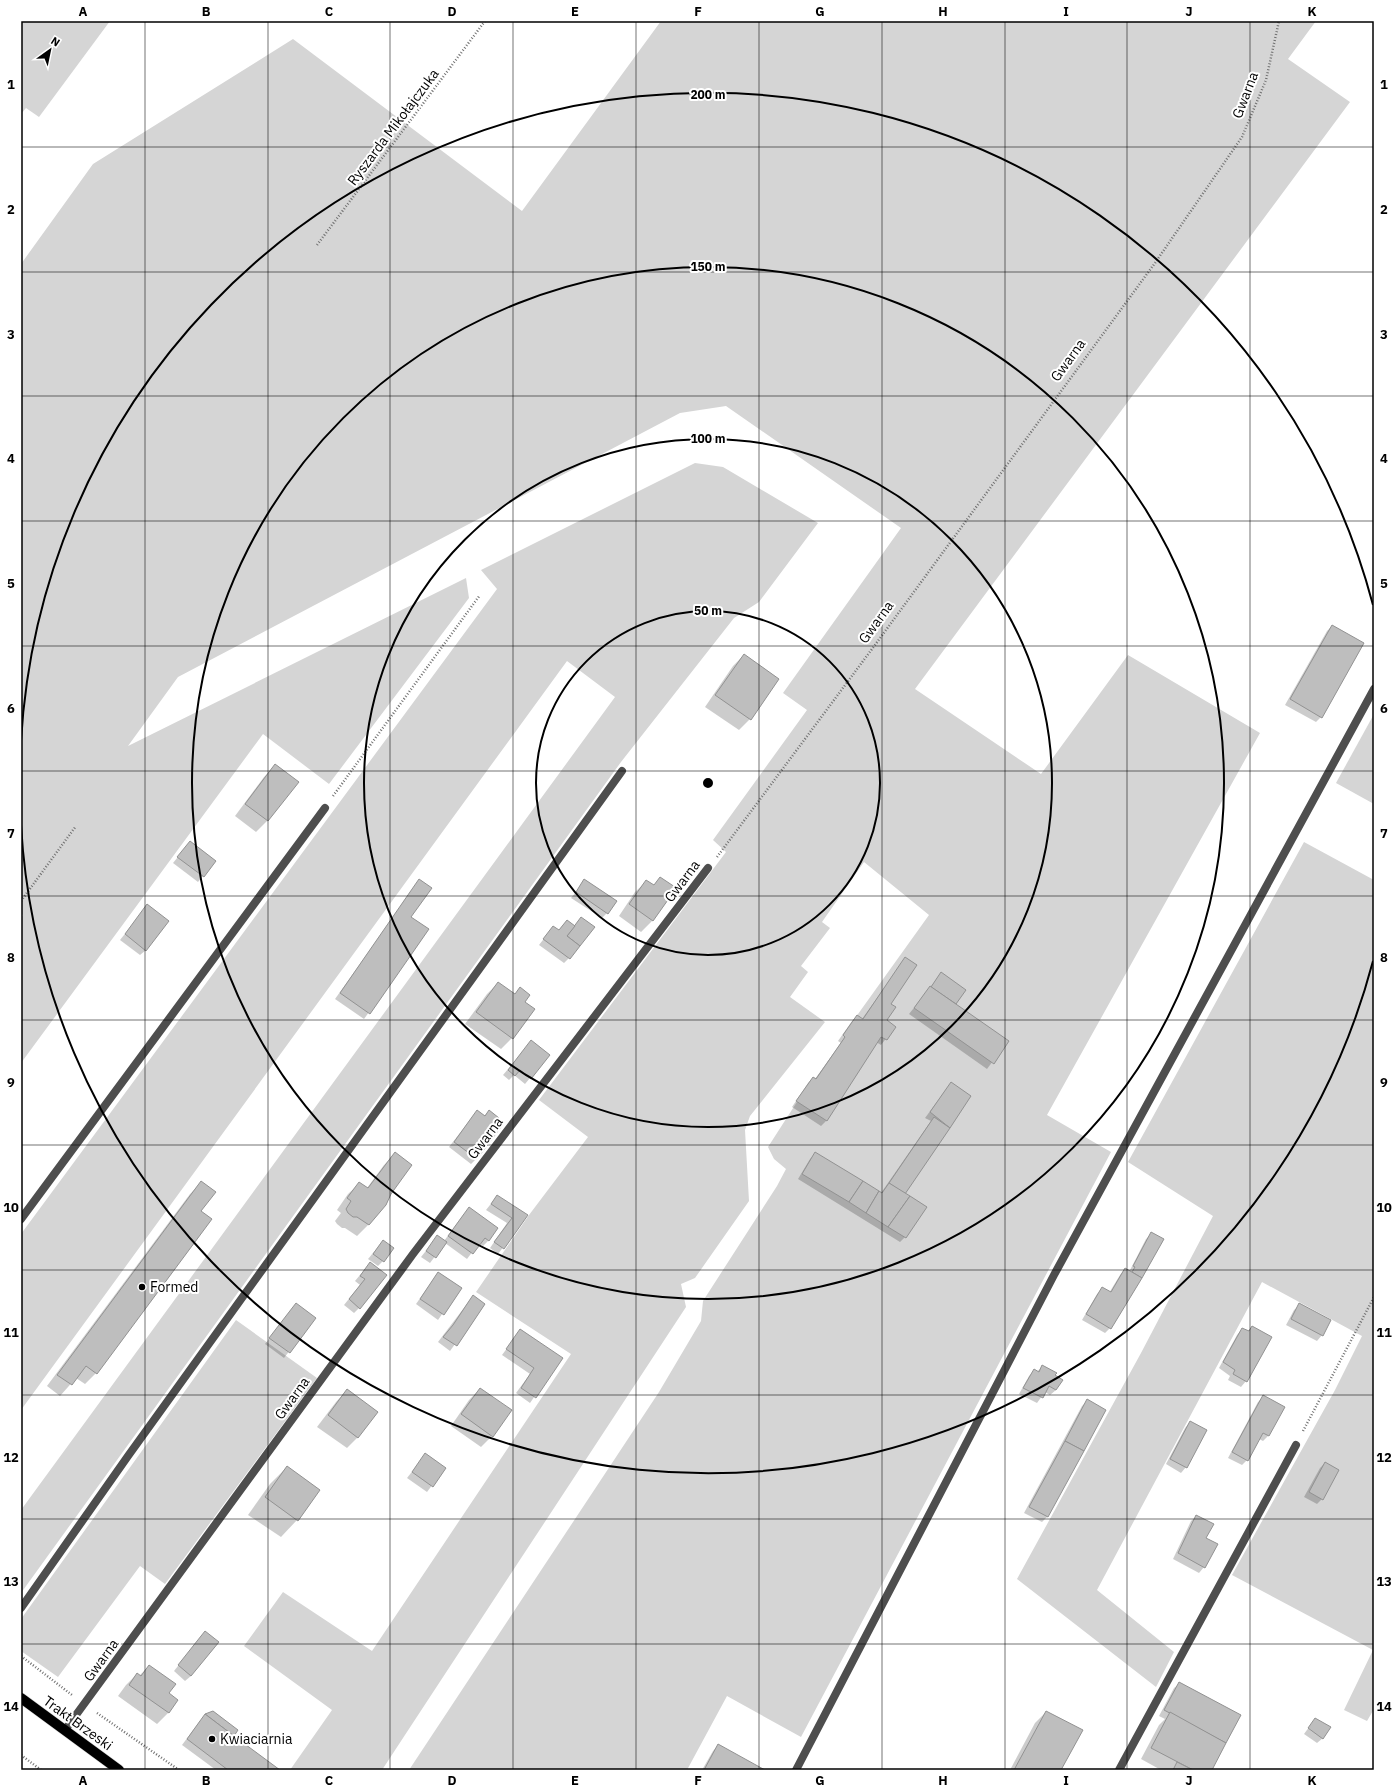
<svg xmlns="http://www.w3.org/2000/svg" width="1395" height="1791" font-family="'IBM Plex Sans',sans-serif">
  <style>
    .green { fill: #d5d5d5 }
    .shadow { fill: #0003 }
    .building { fill: #bebebe; stroke: #929292 }
    .lines { fill: none; stroke-linecap: round; stroke-linejoin: round }
    .primary-casing { stroke: #dbdbdb; stroke-width: 11 }
    .path { stroke: #707070; stroke-width: 2.5; stroke-dasharray: 1 2; stroke-linecap: butt }
    .service { stroke: #4e4e4e; stroke-width: 8 }
    .minor { stroke: #4e4e4e; stroke-width: 8 }
    .primary { stroke: #000; stroke-width: 10 }
    .grid { fill: none; stroke: #000; stroke-width: 1; stroke-opacity: 0.55 }
    .ring { fill: none; stroke: #000; stroke-width: 2 }
    .poi-dot { fill: #000; stroke: #fff; stroke-width: 1.5 }
    .labels { text-anchor: middle; dominant-baseline: central; stroke-width: 4; stroke-linejoin: round; paint-order: stroke }
    .street-label { font-size: 14px; fill: #000; stroke: #fff }
    .poi-label { font-size: 14px; fill: #000; stroke: #fff; text-anchor: start }
    .centre { fill: #000; stroke: #fff; stroke-width: 2 }
    .ring-label { font-size: 12px; text-anchor: middle; font-weight: bold; fill: #000; stroke: #fff; stroke-width: 4; stroke-linejoin: round; paint-order: stroke }
    .neatline { fill: none; stroke: #000; stroke-width: 1.5 }
    .grid-label { font-size: 13px; text-anchor: middle; font-weight: bold; fill: #000 }
  </style>
  <rect width="100%" height="100%" fill="#fff"/>
  <g class="green">
    <polygon points="21,21 110,21 39,117 26,108 21,114"/>
    <polygon points="661,21 1316,21 1288,59 1350,102 915,689 1041,774 1128,655 1260,733 1047,1115 1111,1152 801,1737 727,1696 687,1770 409,1770 659,1392 701,1321 703,1301 777,1186 786,1169 774,1159 768,1147 813,1077 816,1078 845,1037 843,1035 929,915 864,862 822,922 830,928 801,966 808,972 790,997 825,1022 750,1116 745,1130 749,1201 695,1278 681,1284 686,1307 382,1770 290,1770 332,1710 244,1646 283,1592 372,1651 571,1354 476,1292 529,1215 588,1137 539,1100 726,852 713,840 807,710 783,693 901,528 726,406 680,413 178,677 128,746 466,578 469,598 329,784 263,734 21,1063 21,918 23,915 21,914 21,264 93,164 293,39 522,211"/>
    <polygon points="695,463 723,467 818,523 759,602 734,618 621,762 21,1593 21,1510 615,697 567,661 21,1410 21,1234 497,589 481,570"/>
    <polygon points="1374,714 1374,804 1336,783"/>
    <polygon points="1304,842 1374,880 1374,1709 1367,1721 1344,1710 1373,1650 1232,1575 1335,1390 1362,1336 1262,1282 1097,1590 1174,1652 1156,1687 1017,1579 1141,1353 1213,1216 1128,1162"/>
    <polygon points="236,1320 317,1378 165,1584 140,1566 58,1677 21,1651 21,1619"/>
  </g>
  <g class="shadow">
    <polygon points="1332,626 1321,717 1316,722 1285,705 1327,631"/>
    <polygon points="744,655 750,719 739,730 705,707 733,666"/>
    <polygon points="275,766 297,782 267,821 256,832 235,816 264,777"/>
    <polygon points="190,842 215,861 198,882 173,863"/>
    <polygon points="660,878 669,897 652,921 641,932 619,916 635,892 647,881 653,886"/>
    <polygon points="420,880 410,917 428,930 364,1019 335,999"/>
    <polygon points="585,881 607,913 602,918 571,898"/>
    <polygon points="147,906 146,950 140,955 120,940"/>
    <polygon points="581,918 569,958 564,963 539,945 553,927 558,931 567,921 574,927"/>
    <polygon points="906,958 885,1021 895,1027 881,1045 876,1042 826,1121 821,1126 792,1107 808,1083 813,1078 815,1079 841,1043 838,1041 852,1021 857,1016 862,1019"/>
    <polygon points="941,974 964,990 954,1004 1008,1041 987,1069 909,1014"/>
    <polygon points="498,983 514,995 520,989 524,1002 512,1038 501,1049 465,1024 487,994"/>
    <polygon points="531,1042 530,1078 525,1084 514,1075 509,1080 503,1075"/>
    <polygon points="951,1083 970,1097 904,1193 905,1237 900,1242 798,1179 810,1159 815,1154 881,1193 931,1121 925,1118"/>
    <polygon points="477,1111 484,1116 489,1111 494,1124 477,1158 471,1164 449,1147"/>
    <polygon points="395,1154 390,1193 385,1204 368,1225 357,1236 345,1228 342,1228 337,1224 335,1221 341,1213 337,1210 348,1194 360,1183 367,1188 384,1165"/>
    <polygon points="201,1183 200,1211 96,1373 85,1384 76,1378 60,1396 47,1386 190,1194"/>
    <polygon points="497,1196 527,1216 498,1254 490,1248 507,1223 486,1210"/>
    <polygon points="464,1214 497,1228 488,1241 483,1246 479,1243 467,1259 445,1243 430,1263 421,1257 437,1237 444,1241"/>
    <polygon points="1152,1233 1163,1239 1110,1328 1105,1333 1082,1320 1097,1294 1103,1289 1109,1293 1120,1275 1125,1269 1129,1272 1146,1239"/>
    <polygon points="383,1241 383,1261 378,1266 368,1259"/>
    <polygon points="370,1263 359,1308 354,1313 344,1305 360,1285 355,1281"/>
    <polygon points="438,1273 460,1288 438,1320 416,1304"/>
    <polygon points="473,1296 484,1304 450,1351 438,1342"/>
    <polygon points="296,1304 315,1318 284,1358 265,1344"/>
    <polygon points="1300,1305 1322,1335 1317,1341 1286,1325 1294,1310"/>
    <polygon points="1252,1327 1270,1337 1246,1381 1241,1387 1228,1380 1230,1376 1219,1368 1237,1335 1242,1329 1247,1332"/>
    <polygon points="520,1331 561,1358 530,1403 516,1393 530,1374 502,1355"/>
    <polygon points="1042,1366 1054,1376 1056,1390 1050,1395 1045,1392 1037,1403 1019,1394 1029,1376 1034,1371 1037,1372"/>
    <polygon points="480,1389 492,1436 481,1447 451,1426 469,1400"/>
    <polygon points="347,1390 358,1437 347,1448 317,1427 336,1402"/>
    <polygon points="1264,1396 1283,1407 1268,1436 1263,1441 1259,1439 1247,1460 1242,1465 1228,1458 1258,1402"/>
    <polygon points="1087,1401 1105,1410 1047,1517 1042,1522 1024,1513 1082,1406"/>
    <polygon points="1190,1422 1186,1467 1181,1473 1166,1464 1185,1428"/>
    <polygon points="426,1454 445,1468 427,1492 407,1478"/>
    <polygon points="1325,1463 1322,1499 1317,1504 1304,1497 1320,1468"/>
    <polygon points="287,1467 297,1520 281,1537 248,1515 270,1484"/>
    <polygon points="1197,1516 1204,1567 1199,1573 1173,1559 1191,1521"/>
    <polygon points="200,1638 191,1676 185,1681 174,1671"/>
    <polygon points="149,1666 168,1694 169,1712 157,1724 118,1696 126,1685 137,1674 139,1676"/>
    <polygon points="1180,1683 1211,1770 1161,1770 1141,1759 1159,1725 1165,1719 1159,1716 1174,1688"/>
    <polygon points="1046,1712 1060,1770 1010,1770 1035,1723"/>
    <polygon points="1315,1719 1323,1738 1317,1743 1304,1734"/>
    <polygon points="200,1721 233,1736 279,1770 216,1770 182,1745"/>
    <polygon points="718,1745 763,1770 702,1770 713,1751"/>
  </g>
  <g class="building">
    <polygon points="1332,625 1364,643 1322,718 1290,699"/>
    <polygon points="744,654 779,679 751,720 715,695"/>
    <polygon points="275,764 299,782 268,821 245,804"/>
    <polygon points="190,841 216,861 204,877 177,857"/>
    <polygon points="660,877 675,887 669,896 670,897 653,921 629,904 646,880 654,885"/>
    <polygon points="419,879 432,888 411,917 429,929 370,1014 340,993"/>
    <polygon points="584,879 617,901 608,914 576,892"/>
    <polygon points="147,904 169,921 146,951 125,934"/>
    <polygon points="581,917 595,927 580,946 567,936"/>
    <polygon points="567,920 575,926 567,936 580,946 570,959 543,939 553,926 559,930"/>
    <polygon points="905,957 917,965 891,1004 896,1007 887,1020 896,1027 887,1040 881,1037 827,1121 796,1101 813,1077 816,1079 845,1037 843,1035 857,1015 863,1019"/>
    <polygon points="941,972 966,990 956,1004 931,987"/>
    <polygon points="498,982 515,994 520,987 530,995 525,1002 535,1009 513,1039 476,1012"/>
    <polygon points="930,986 1009,1041 994,1064 914,1008"/>
    <polygon points="531,1040 550,1055 531,1079 520,1070 515,1076 508,1070"/>
    <polygon points="951,1082 971,1096 950,1128 930,1112"/>
    <polygon points="477,1110 485,1116 489,1110 499,1118 495,1123 501,1127 477,1159 454,1142"/>
    <polygon points="934,1117 950,1128 905,1194 889,1183"/>
    <polygon points="395,1152 412,1165 391,1194 386,1205 369,1225 357,1217 353,1217 348,1213 346,1209 351,1201 347,1198 359,1182 368,1188"/>
    <polygon points="815,1152 863,1181 849,1202 802,1174"/>
    <polygon points="201,1181 216,1192 201,1211 212,1219 97,1374 86,1366 72,1385 57,1375"/>
    <polygon points="863,1181 879,1191 866,1213 849,1202"/>
    <polygon points="889,1183 910,1196 888,1227 866,1213 879,1191 882,1193"/>
    <polygon points="497,1195 528,1215 504,1249 494,1242 512,1218 491,1204"/>
    <polygon points="910,1196 927,1207 906,1238 888,1227"/>
    <polygon points="469,1207 498,1228 489,1241 485,1238 473,1254 448,1236"/>
    <polygon points="1151,1232 1164,1239 1142,1278 1132,1272 1135,1267 1133,1266"/>
    <polygon points="437,1235 447,1242 436,1258 426,1251"/>
    <polygon points="383,1240 394,1248 384,1262 373,1254"/>
    <polygon points="370,1262 387,1275 360,1309 349,1299 365,1279 360,1276"/>
    <polygon points="1125,1268 1142,1278 1111,1329 1086,1314 1102,1287 1111,1292"/>
    <polygon points="438,1272 462,1288 444,1315 420,1299"/>
    <polygon points="473,1295 485,1304 457,1346 443,1337 453,1325"/>
    <polygon points="296,1303 316,1318 290,1353 269,1338"/>
    <polygon points="1299,1303 1331,1320 1323,1336 1291,1319"/>
    <polygon points="1252,1326 1272,1337 1247,1382 1233,1374 1235,1370 1223,1362 1242,1328 1249,1331"/>
    <polygon points="520,1329 563,1358 536,1398 521,1388 534,1368 506,1349"/>
    <polygon points="1042,1365 1057,1373 1055,1375 1063,1380 1056,1390 1049,1386 1043,1398 1023,1388 1034,1369 1039,1372"/>
    <polygon points="480,1388 512,1410 493,1437 461,1414"/>
    <polygon points="347,1389 378,1412 358,1438 328,1415"/>
    <polygon points="1263,1395 1285,1407 1269,1436 1263,1433 1248,1461 1232,1452"/>
    <polygon points="1087,1399 1106,1410 1084,1451 1065,1441"/>
    <polygon points="1190,1421 1207,1430 1187,1468 1170,1459"/>
    <polygon points="1065,1441 1084,1451 1048,1517 1029,1507"/>
    <polygon points="425,1453 446,1468 433,1487 412,1472"/>
    <polygon points="1325,1462 1339,1470 1323,1500 1309,1492"/>
    <polygon points="287,1466 320,1490 298,1521 265,1497"/>
    <polygon points="1196,1515 1214,1524 1206,1538 1218,1544 1205,1568 1178,1553"/>
    <polygon points="205,1631 219,1642 191,1676 178,1665"/>
    <polygon points="149,1665 176,1684 169,1693 178,1700 169,1713 129,1685 137,1673 141,1676"/>
    <polygon points="1179,1682 1241,1715 1226,1743 1164,1710"/>
    <polygon points="213,1711 238,1730 234,1736 205,1714"/>
    <polygon points="1046,1711 1083,1730 1061,1770 1014,1770"/>
    <polygon points="1170,1712 1226,1743 1212,1770 1193,1770 1151,1748"/>
    <polygon points="205,1714 234,1736 280,1770 228,1770 187,1739"/>
    <polygon points="1315,1718 1331,1727 1323,1739 1308,1728"/>
    <polygon points="718,1744 765,1770 704,1770"/>
    <polygon points="1177,1762 1193,1770 1173,1770"/>
  </g>
  <g class="lines">
    <defs>
      <polyline id="primary" points="21,1698 119,1770"/>
    </defs>
    <use href="#primary" class="primary-casing"/>
    <g class="path">
      <polyline points="317,245 485,21"/>
      <polyline points="333,796 480,595"/>
      <polyline points="717,857 875,645 1155,263 1242,137 1266,80 1279,21"/>
      <polyline points="21,901 76,826"/>
      <polyline points="1303,1431 1374,1297"/>
      <polyline points="21,1656 72,1695"/>
      <polyline points="97,1713 179,1770"/>
      <polyline points="21,1755 41,1770"/>
    </g>
    <g class="service">
      <polyline points="21,1219 325,808"/>
      <polyline points="21,1608 128,1456 622,771"/>
      <polyline points="796,1770 1054,1275 1374,689"/>
      <polyline points="1119,1770 1296,1445"/>
    </g>
    <polyline class="minor" points="65,1730 413,1254 708,868"/>
    <use href="#primary" class="primary"/>
  </g>
  <path class="grid" d="M145,21V1770M268,21V1770M390,21V1770M513,21V1770M636,21V1770M759,21V1770M882,21V1770M1005,21V1770M1127,21V1770M1250,21V1770M21,147H1374M21,272H1374M21,396H1374M21,521H1374M21,646H1374M21,771H1374M21,896H1374M21,1020H1374M21,1145H1374M21,1270H1374M21,1395H1374M21,1519H1374M21,1644H1374"/>
  <g class="ring">
    <circle cx="708" cy="783" r="172"/>
    <circle cx="708" cy="783" r="344"/>
    <circle cx="708" cy="783" r="516"/>
    <path d="M1373 961A688 688 0 0 1 21 825M21 741A688 688 0 0 1 1373 605"/>
  </g>
  <g class="poi-dot">
    <circle cx="142" cy="1287" r="4"/>
    <circle cx="212" cy="1739" r="4"/>
  </g>
  <g class="labels">
    <g class="street-label">
      <text transform="translate(1245 95) rotate(-69)">Gwarna</text>
      <text transform="translate(393 127) rotate(-53)">Ryszarda Mikołajczuka</text>
      <text transform="translate(1068 360) rotate(-54)">Gwarna</text>
      <text transform="translate(876 622) rotate(-54)">Gwarna</text>
      <text transform="translate(682 881) rotate(-53)">Gwarna</text>
      <text transform="translate(485 1138) rotate(-53)">Gwarna</text>
      <text transform="translate(292 1398) rotate(-54)">Gwarna</text>
      <text transform="translate(101 1660) rotate(-54)">Gwarna</text>
      <text transform="translate(78 1723) rotate(36)">Trakt Brzeski</text>
    </g>
    <g class="poi-label">
      <text x="150" y="1287">Formed</text>
      <text x="220" y="1739">Kwiaciarnia</text>
    </g>
  </g>
  <circle cx="708" cy="783" r="6" class="centre"/>
  <g class="ring-label">
    <text x="708" y="99">200 m</text>
    <text x="708" y="271">150 m</text>
    <text x="708" y="443">100 m</text>
    <text x="708" y="615">50 m</text>
  </g>
  <rect width="1395" height="1791" fill="none" stroke="#ffffff" stroke-width="44"/>
  <g transform="translate(50 50) rotate(33)" stroke="#ffffff" stroke-width="3" paint-order="stroke">
  <path d="M0-3L7 15L0 10L-7 15Z" fill="#000000"/>
  <text y="-6" font-size="11" font-weight="bold" text-anchor="middle" fill="#000000">N</text>
  </g>
  <rect x="22" y="22" width="1351" height="1747" class="neatline"/>
  <g class="grid-label">
    <text x="83" y="16">A</text>
    <text x="206" y="16">B</text>
    <text x="329" y="16">C</text>
    <text x="452" y="16">D</text>
    <text x="575" y="16">E</text>
    <text x="698" y="16">F</text>
    <text x="820" y="16">G</text>
    <text x="943" y="16">H</text>
    <text x="1066" y="16">I</text>
    <text x="1189" y="16">J</text>
    <text x="1312" y="16">K</text>
    <text x="11" y="89">1</text>
    <text x="1384" y="89">1</text>
    <text x="11" y="214">2</text>
    <text x="1384" y="214">2</text>
    <text x="11" y="339">3</text>
    <text x="1384" y="339">3</text>
    <text x="11" y="463">4</text>
    <text x="1384" y="463">4</text>
    <text x="11" y="588">5</text>
    <text x="1384" y="588">5</text>
    <text x="11" y="713">6</text>
    <text x="1384" y="713">6</text>
    <text x="11" y="838">7</text>
    <text x="1384" y="838">7</text>
    <text x="11" y="962">8</text>
    <text x="1384" y="962">8</text>
    <text x="11" y="1087">9</text>
    <text x="1384" y="1087">9</text>
    <text x="11" y="1212">10</text>
    <text x="1384" y="1212">10</text>
    <text x="11" y="1337">11</text>
    <text x="1384" y="1337">11</text>
    <text x="11" y="1462">12</text>
    <text x="1384" y="1462">12</text>
    <text x="11" y="1586">13</text>
    <text x="1384" y="1586">13</text>
    <text x="11" y="1711">14</text>
    <text x="1384" y="1711">14</text>
    <text x="83" y="1785">A</text>
    <text x="206" y="1785">B</text>
    <text x="329" y="1785">C</text>
    <text x="452" y="1785">D</text>
    <text x="575" y="1785">E</text>
    <text x="698" y="1785">F</text>
    <text x="820" y="1785">G</text>
    <text x="943" y="1785">H</text>
    <text x="1066" y="1785">I</text>
    <text x="1189" y="1785">J</text>
    <text x="1312" y="1785">K</text>
  </g>
</svg>
